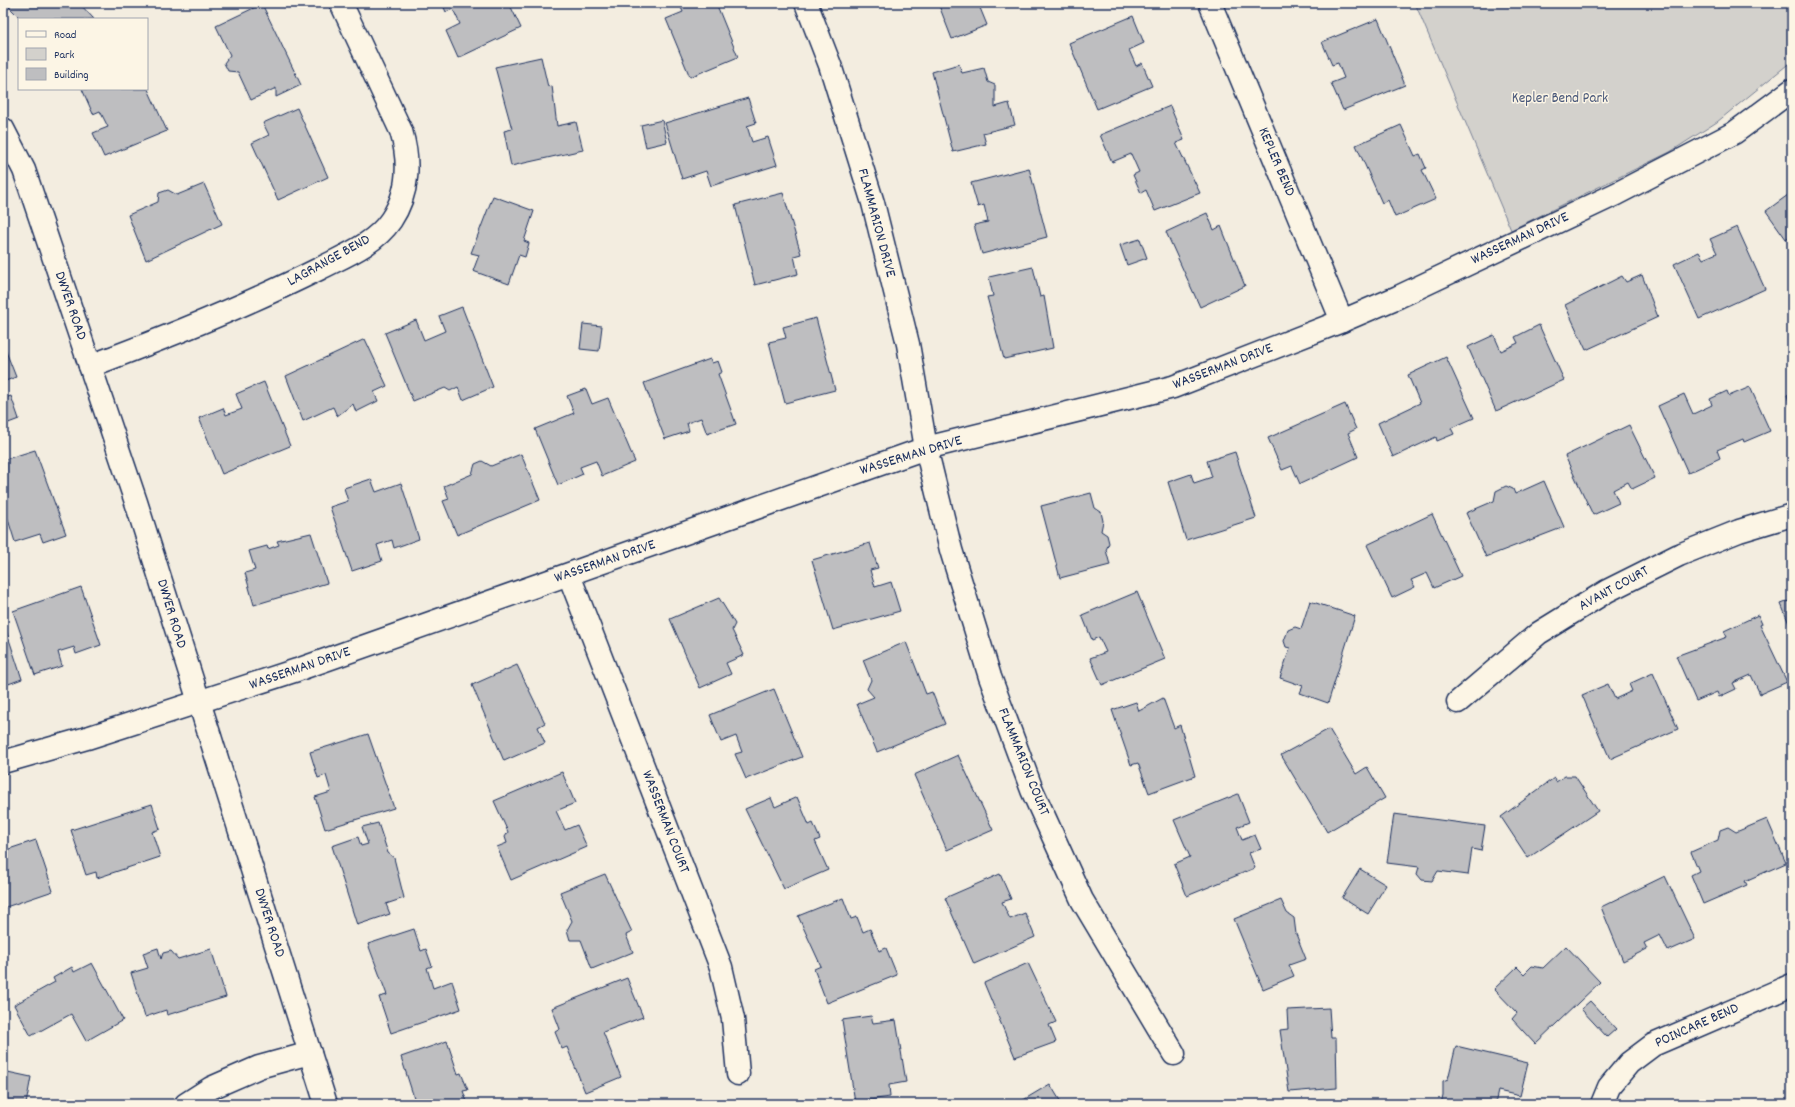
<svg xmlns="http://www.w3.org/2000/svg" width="1795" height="1107" font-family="Dekko,sans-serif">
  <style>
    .green { fill: #d3d1cc; stroke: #778095 }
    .building { fill: #bebec0; stroke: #1b2f5e }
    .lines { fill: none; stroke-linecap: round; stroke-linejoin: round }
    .minor-casing { stroke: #1b2f5e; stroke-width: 25 }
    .minor { stroke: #fcf5e5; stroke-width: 22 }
    .labels { text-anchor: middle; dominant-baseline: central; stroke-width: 3; stroke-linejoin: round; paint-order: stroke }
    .park-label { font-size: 15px; fill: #49587a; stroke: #fcf5e5 }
    .street-label { font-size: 15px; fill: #1b2f5e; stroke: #fcf5e5 }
  </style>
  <rect width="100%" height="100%" fill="#f3ede0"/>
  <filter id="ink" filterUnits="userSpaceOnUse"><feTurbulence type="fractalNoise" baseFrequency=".025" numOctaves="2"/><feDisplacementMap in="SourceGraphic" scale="8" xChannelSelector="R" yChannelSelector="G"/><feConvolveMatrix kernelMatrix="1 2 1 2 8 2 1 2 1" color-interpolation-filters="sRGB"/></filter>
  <g filter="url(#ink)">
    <polygon class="green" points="1415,3 1792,3 1792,61 1717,122 1670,152 1511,230"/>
    <g class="building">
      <polygon points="5,3 79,3 94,19 21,19"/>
      <polygon points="442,3 509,3 521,28 458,58 446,31 460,24 453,9 446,12"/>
      <polygon points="679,3 716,3 738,57 690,77 666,19 683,12"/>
      <polygon points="938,3 978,3 987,25 952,39"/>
      <polygon points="1073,3 1083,3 1074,7"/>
      <polygon points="262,4 301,85 276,97 276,88 251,100 238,72 228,71 224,63 230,55 216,26"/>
      <polygon points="1133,16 1144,43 1129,50 1136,66 1142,63 1152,86 1097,109 1069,43"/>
      <polygon points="1378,19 1405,85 1343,110 1331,83 1344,78 1338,63 1332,65 1322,42"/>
      <polygon points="541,57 548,87 552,86 557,126 576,122 583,150 511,166 504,131 512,129 495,67"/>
      <polygon points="959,64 962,73 984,68 988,82 995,85 995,107 1009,103 1015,125 983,133 986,144 953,152 932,72"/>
      <polygon points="147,87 167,131 104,157 93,133 108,127 100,111 93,114 82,89 147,89"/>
      <polygon points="748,98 756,123 747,126 752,142 768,137 777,165 711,186 706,171 682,179 665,123"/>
      <polygon points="1170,106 1184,140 1176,143 1200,193 1155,211 1146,190 1141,193 1133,175 1139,172 1131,154 1112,162 1100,135"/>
      <polygon points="297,108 328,177 278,200 252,143 269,135 263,123"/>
      <polygon points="662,120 667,142 646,147 641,125"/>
      <polygon points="1401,125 1415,156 1420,154 1426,168 1422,170 1436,199 1395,217 1388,200 1382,203 1356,145"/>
      <polygon points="1029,168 1047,237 982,254 974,225 988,222 984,205 978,207 971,183"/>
      <polygon points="204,184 222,224 146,260 128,215 158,202 159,193 168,190 177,195"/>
      <polygon points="1792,192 1792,234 1786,239 1766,211"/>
      <polygon points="783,193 801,254 794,256 798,274 755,285 735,205"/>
      <polygon points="493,196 534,211 524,241 529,243 525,257 519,255 509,284 473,271 479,255 471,253"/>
      <polygon points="1207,213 1214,230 1221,226 1245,286 1200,307 1166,232"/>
      <polygon points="1737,227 1765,289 1699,319 1674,264 1699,252 1703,259 1717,253 1710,239"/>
      <polygon points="1140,239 1147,258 1127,265 1120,245"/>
      <polygon points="1033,267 1040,297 1044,296 1053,348 1004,359 987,297 993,296 989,277"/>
      <polygon points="1642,275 1658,317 1586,350 1565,305 1622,276 1626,282"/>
      <polygon points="462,307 493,387 463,400 458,387 450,391 445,388 413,401 385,333 416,320 424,340 445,331 439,316"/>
      <polygon points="816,318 835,390 785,403 769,342 786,338 783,327"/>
      <polygon points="583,324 602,326 599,351 580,349"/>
      <polygon points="1539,325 1564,380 1496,411 1468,347 1494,335 1501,351 1518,343 1515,337"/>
      <polygon points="365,339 387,386 374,392 378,401 356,412 353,404 337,416 333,407 303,421 286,376"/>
      <polygon points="5,349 16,377 3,382 3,350"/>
      <polygon points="1446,357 1474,418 1451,428 1454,434 1437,441 1436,437 1393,457 1378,423 1420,403 1408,375"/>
      <polygon points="710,359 712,363 718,361 722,372 718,374 736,424 707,434 701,418 687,423 689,431 665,439 644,383"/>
      <polygon points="264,382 290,446 222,474 199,418 223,408 226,415 242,409 236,394"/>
      <polygon points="1750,387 1770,431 1744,442 1743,439 1717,450 1720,458 1688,473 1658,406 1684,394 1693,414 1712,405 1710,399 1727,391 1729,396"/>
      <polygon points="586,389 592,404 608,398 635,462 602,476 596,461 580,467 583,474 558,485 535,429 574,413 567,396"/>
      <polygon points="3,393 5,398 11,396 19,419 3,425"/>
      <polygon points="1792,393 1792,412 1787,395"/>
      <polygon points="1345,404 1356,429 1348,433 1358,457 1300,484 1292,466 1282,470 1268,438"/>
      <polygon points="1629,425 1655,478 1632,489 1628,482 1613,490 1619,503 1593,515 1565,456"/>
      <polygon points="35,450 66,534 43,542 40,534 15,542 6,513 3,513 3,460"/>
      <polygon points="1235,452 1256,518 1186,540 1168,482 1191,474 1194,483 1212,477 1207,461"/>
      <polygon points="521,454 540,500 457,535 443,501 449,499 444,486 472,474 475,464 482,461 491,466"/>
      <polygon points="371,479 376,492 401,483 419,539 394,548 392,540 377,545 382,561 352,571 330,507 348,501 344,488"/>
      <polygon points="1544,481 1564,527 1486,557 1466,513 1494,501 1496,491 1506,486 1513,489 1515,494"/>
      <polygon points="1091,493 1095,508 1101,512 1103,521 1101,531 1107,535 1109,543 1106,550 1110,565 1060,578 1041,506"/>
      <polygon points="1432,514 1461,576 1434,588 1427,573 1411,580 1415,587 1392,598 1367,545"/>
      <polygon points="311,533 327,583 254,605 245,573 255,570 249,551 267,546 268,549 279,545 277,541"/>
      <polygon points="870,543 878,568 870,570 875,587 891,582 900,611 833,630 812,560"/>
      <polygon points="81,587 101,645 76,654 74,647 58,652 62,666 35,675 13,611"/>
      <polygon points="1137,592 1165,659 1102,685 1090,658 1106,652 1099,637 1092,640 1082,615"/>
      <polygon points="719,598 735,624 732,630 744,655 726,663 731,674 700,688 670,619"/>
      <polygon points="1792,600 1792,631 1781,604"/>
      <polygon points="1310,601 1355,616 1328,703 1300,693 1303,686 1280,678 1290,648 1286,647 1284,641 1288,630 1295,627 1301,629"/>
      <polygon points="1758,615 1762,624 1760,625 1787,682 1760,694 1751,675 1733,683 1736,689 1719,697 1717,692 1696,701 1676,656 1727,637 1724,631"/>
      <polygon points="3,621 22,679 3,686"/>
      <polygon points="906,642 926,694 932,692 945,724 877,752 857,704 874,697 867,689 871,680 863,660"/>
      <polygon points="517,665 545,723 538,727 545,743 504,761 472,685"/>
      <polygon points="1653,673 1678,729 1610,759 1582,695 1608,684 1615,699 1632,691 1629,684"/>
      <polygon points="774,689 802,757 746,779 735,754 742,752 736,736 721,742 710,715"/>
      <polygon points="1163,698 1174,728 1180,725 1195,776 1149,793 1138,763 1131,765 1112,710 1136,702 1139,711"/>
      <polygon points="1329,729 1356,774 1367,767 1385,798 1327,832 1281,755"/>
      <polygon points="368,734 394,808 325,829 315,797 331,792 326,775 318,778 310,752"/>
      <polygon points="958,755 993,830 947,850 914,775"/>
      <polygon points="562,772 575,803 556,811 565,830 577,825 587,847 511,880 497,847 507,843 505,837 508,832 494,801"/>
      <polygon points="1565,776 1575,776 1598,811 1528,858 1501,817 1554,778 1556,782"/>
      <polygon points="1238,794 1249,822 1237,827 1242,840 1255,835 1261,849 1249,853 1255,868 1187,896 1174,864 1190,857 1174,820"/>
      <polygon points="797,797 809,825 813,823 820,839 815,841 828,870 784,889 745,809 771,798 775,807"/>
      <polygon points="152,804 160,829 152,832 160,857 97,878 96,872 86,875 71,830"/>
      <polygon points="1394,814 1485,826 1481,851 1472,849 1468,875 1438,871 1432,881 1422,880 1417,874 1419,867 1387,863"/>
      <polygon points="1767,819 1786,863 1745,881 1747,885 1703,904 1691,875 1699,871 1691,852 1718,840 1720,830 1728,827 1736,832"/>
      <polygon points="378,823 388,853 394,858 404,898 386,904 390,914 357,925 332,846 358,837 361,846 368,844 362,827"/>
      <polygon points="36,840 53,891 3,908 3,851"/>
      <polygon points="1360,869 1386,885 1368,914 1342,898"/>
      <polygon points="605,874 632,932 626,935 633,952 592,969 581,940 570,940 567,930 572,921 560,892"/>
      <polygon points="1000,874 1011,899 1002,902 1010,919 1025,913 1035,937 974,964 945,898"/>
      <polygon points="1665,876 1695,939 1668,951 1660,935 1644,943 1647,949 1623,961 1601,907"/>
      <polygon points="843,898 851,919 857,917 863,932 870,929 879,951 886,948 897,975 827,1003 814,969 821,966 798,916"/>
      <polygon points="1281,900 1287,913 1294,918 1296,934 1306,959 1289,965 1294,976 1263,989 1234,919"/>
      <polygon points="414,929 421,951 426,949 432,966 427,968 433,988 452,981 461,1009 391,1033 379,997 387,995 368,944"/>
      <polygon points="1566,946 1600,982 1535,1044 1512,1019 1517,1013 1494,989 1517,967 1524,974 1532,966 1543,968"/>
      <polygon points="158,948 161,959 163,953 171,951 178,959 211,949 226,997 167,1015 166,1010 145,1017 131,973 148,968 143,953"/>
      <polygon points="92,963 123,1020 86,1041 71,1014 31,1036 14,1005 55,982 53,978 72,967 74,972"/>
      <polygon points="1028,963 1056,1022 1049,1025 1056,1042 1015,1057 984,983"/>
      <polygon points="627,978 643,1017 603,1032 621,1077 585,1092 567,1047 562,1049 555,1032 560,1029 552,1008"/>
      <polygon points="1590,1001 1616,1029 1607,1037 1581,1009"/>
      <polygon points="1329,1008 1331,1038 1336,1038 1337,1088 1289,1092 1280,1030 1288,1029 1287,1010"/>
      <polygon points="871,1016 873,1023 896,1020 906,1082 889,1085 890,1097 855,1102 842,1020"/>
      <polygon points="447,1041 458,1074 461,1073 468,1090 463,1091 468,1104 416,1104 401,1057"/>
      <polygon points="1456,1046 1528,1063 1520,1096 1498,1091 1495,1104 1441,1104 1443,1095 1443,1081 1448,1079"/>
      <polygon points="3,1071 31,1077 26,1104 3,1104"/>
      <polygon points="1050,1084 1062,1104 1021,1104 1020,1102"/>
    </g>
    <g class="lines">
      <defs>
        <g id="minor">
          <polyline points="806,3 830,65 873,203 908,344 926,448 951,550 990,677 1032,790 1082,900 1174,1054"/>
          <polyline points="1210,3 1342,321"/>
          <polyline points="3,129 24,170 136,502 326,1104"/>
          <path d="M90,366C168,337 245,306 319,269C344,256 374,245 391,220C409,193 410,161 401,131L341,3"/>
          <polyline points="569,575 721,967 733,1019 738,1074"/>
          <polyline points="1458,702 1539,633 1607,591 1679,555 1739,531 1792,515"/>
          <polyline points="3,762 87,738 297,670 926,448 1173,387 1342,321 1398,297 1616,194 1734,133 1792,90"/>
          <polyline points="186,1104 211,1088 259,1067 310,1053"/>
          <polyline points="1602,1104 1609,1087 1629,1063 1653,1045 1792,985"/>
        </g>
      </defs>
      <use href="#minor" class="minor-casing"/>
      <use href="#minor" class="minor"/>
    </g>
  </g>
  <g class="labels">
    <g class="park-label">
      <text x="1560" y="99">Kepler Bend Park</text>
    </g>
    <g class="street-label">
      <text transform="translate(1276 162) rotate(67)">KEPLER BEND</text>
      <text transform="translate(876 223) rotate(75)">FLAMMARION DRIVE</text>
      <text transform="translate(1520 239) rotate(-25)">WASSERMAN DRIVE</text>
      <text transform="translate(329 261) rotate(-29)">LAGRANGE BEND</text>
      <text transform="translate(70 306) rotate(71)">DWYER ROAD</text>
      <text transform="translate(1223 367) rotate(-21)">WASSERMAN DRIVE</text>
      <text transform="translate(911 456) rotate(-17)">WASSERMAN DRIVE</text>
      <text transform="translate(605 562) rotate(-19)">WASSERMAN DRIVE</text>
      <text transform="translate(1614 589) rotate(-29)">AVANT COURT</text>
      <text transform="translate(171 614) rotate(73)">DWYER ROAD</text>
      <text transform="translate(300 669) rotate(-19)">WASSERMAN DRIVE</text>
      <text transform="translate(1023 762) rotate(68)">FLAMMARION COURT</text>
      <text transform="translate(665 822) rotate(69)">WASSERMAN COURT</text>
      <text transform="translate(269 923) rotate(72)">DWYER ROAD</text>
      <text transform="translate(1697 1026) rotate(-24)">POINCARE BEND</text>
    </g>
  </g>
  <rect width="1795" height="1107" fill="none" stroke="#fcf5e5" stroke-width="16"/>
  <rect x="8" y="8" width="1779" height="1091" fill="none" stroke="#1b2f5e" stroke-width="1.5" filter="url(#ink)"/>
  <rect x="18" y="18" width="130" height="72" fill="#fcf5e5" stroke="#a2a6af"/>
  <rect x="26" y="31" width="20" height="6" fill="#fcf5e5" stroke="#a2a6af"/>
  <text x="54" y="38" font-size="12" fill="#1b2f5e">Road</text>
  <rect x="26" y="48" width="20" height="12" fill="#d3d1cc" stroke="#a2a6af"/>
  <text x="54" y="58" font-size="12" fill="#1b2f5e">Park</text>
  <rect x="26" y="68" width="20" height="12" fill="#bebec0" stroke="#a2a6af"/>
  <text x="54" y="78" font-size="12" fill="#1b2f5e">Building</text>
</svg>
